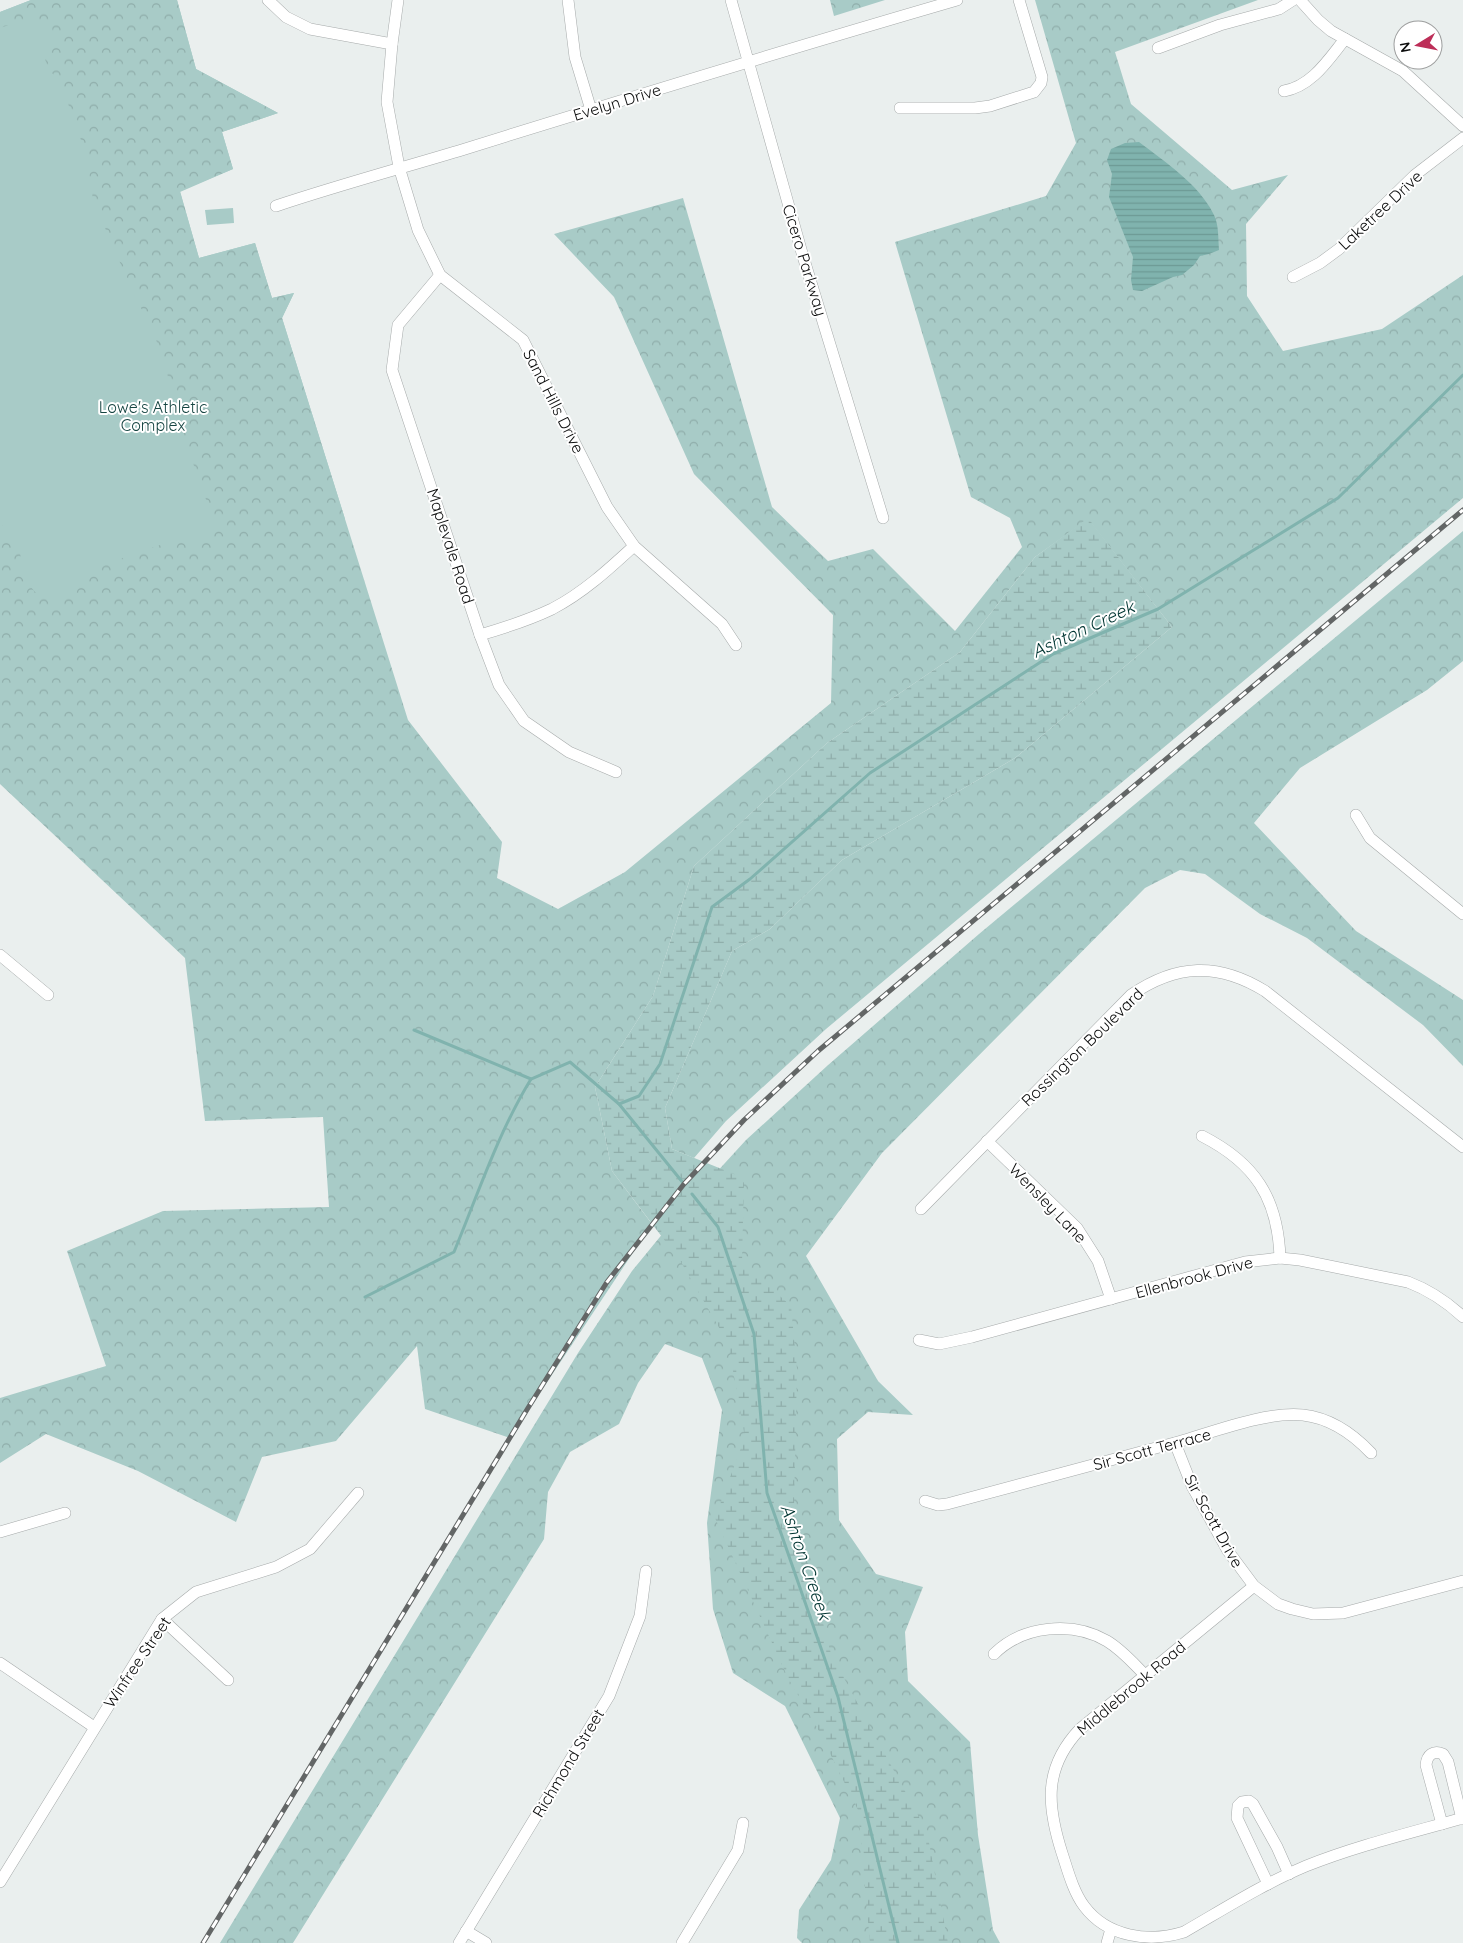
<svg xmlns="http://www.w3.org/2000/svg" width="1463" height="1943" font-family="Quicksand,sans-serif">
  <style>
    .green { fill: #a8cbc7 }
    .forest { fill: url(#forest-crowns) }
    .wetland { fill: url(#wetland-marsh) }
    .water { fill: url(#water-rules) }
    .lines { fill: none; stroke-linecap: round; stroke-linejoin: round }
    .stream { stroke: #80b3ae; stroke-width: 3 }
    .minor-casing { stroke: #a6aaaa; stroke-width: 12 }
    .minor { stroke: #fff; stroke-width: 11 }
    .rail-casing { stroke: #636666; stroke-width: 5 }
    .rail { stroke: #fff; stroke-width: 3; stroke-dasharray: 9; stroke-linecap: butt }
    .labels { text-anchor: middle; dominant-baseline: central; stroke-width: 4; stroke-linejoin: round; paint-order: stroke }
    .street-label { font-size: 16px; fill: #0b0c0c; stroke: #fff }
    .park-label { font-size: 16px; fill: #164542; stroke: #fff }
    .water-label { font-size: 18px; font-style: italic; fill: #013532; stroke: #fff }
  </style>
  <defs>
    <pattern id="forest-crowns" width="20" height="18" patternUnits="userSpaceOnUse" patternTransform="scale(1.25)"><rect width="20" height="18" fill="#a8cbc7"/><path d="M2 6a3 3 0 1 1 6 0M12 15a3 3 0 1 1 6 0" fill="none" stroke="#8fadaa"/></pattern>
    <pattern id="wetland-marsh" width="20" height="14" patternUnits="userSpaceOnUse" patternTransform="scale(1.25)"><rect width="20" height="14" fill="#a8cbc7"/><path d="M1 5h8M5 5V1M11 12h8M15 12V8" fill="none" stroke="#8fadaa"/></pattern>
    <pattern id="water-rules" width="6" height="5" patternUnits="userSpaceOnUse" patternTransform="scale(1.25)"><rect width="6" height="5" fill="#80b3ae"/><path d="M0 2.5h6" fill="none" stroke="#6d9994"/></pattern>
  </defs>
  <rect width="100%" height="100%" fill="#eaefee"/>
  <g class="green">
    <polygon points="31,0 177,0 196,69 278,113 222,132 233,169 180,192 199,258 255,243 272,298 294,293 282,318 345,519 21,613 0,555 0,12"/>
    <polygon points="233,208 234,223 207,225 205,210"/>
  </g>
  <g class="forest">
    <polygon points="31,0 177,0 196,69 278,113 222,132 233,169 180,191 199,258 255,243 272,298 294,293 282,318 408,720 502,842 497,878 558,909 625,872 831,703 833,615 694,474 614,297 554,234 683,198 772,507 828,561 873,549 955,631 1022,547 1010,518 971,497 895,242 1046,196 1076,143 1035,0 1258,0 1115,52 1131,104 1232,190 1288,175 1246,224 1247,296 1283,351 1382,329 1463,275 1463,498 826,1029 726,1121 694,1158 672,1149 665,1108 732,951 770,929 842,860 1015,758 1172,627 1088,519 1035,557 960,652 827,743 694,866 653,996 595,1087 612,1171 652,1224 510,1438 425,1409 417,1346 336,1441 262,1457 236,1522 138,1471 46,1434 0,1463 0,1398 106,1366 67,1251 163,1211 329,1207 323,1117 205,1121 185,958 0,784 0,524 10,531 19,549 26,581 35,592 50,596 62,594 108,563 166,543 196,542 211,533 214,522 178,421 163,355 124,272 93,200 87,157 60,81 48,69 45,59 53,34 52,26 47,20 12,24 0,28 0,12"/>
    <polygon points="830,0 885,0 834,16"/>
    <polygon points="1463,531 1463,661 1427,690 1300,768 1254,823 1356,931 1463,1000 1463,1066 1423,1025 1307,938 1260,914 1205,874 1180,870 1145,888 882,1153 806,1256 878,1381 913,1415 868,1412 837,1439 839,1520 876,1574 923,1587 905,1632 908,1681 970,1742 978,1835 993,1930 1000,1943 802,1943 797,1938 799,1910 831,1860 840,1818 785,1706 733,1673 713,1609 707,1523 722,1410 702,1358 665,1344 638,1383 619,1424 570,1452 548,1492 544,1539 293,1943 220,1943 578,1353 632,1271 682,1210 746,1140 827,1066 979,934"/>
  </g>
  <polygon class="wetland" points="1088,518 1172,627 1015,758 842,860 770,929 732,951 665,1108 672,1149 744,1178 742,1262 791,1306 797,1369 794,1507 831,1654 927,1832 948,1943 870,1943 858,1810 819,1731 788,1678 715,1518 745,1437 728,1343 681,1262 612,1171 595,1087 653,996 694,866 827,743 960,652 1035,557"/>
  <path class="water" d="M1139,142C1165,162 1199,184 1214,215C1219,225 1218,239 1219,250L1209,254L1200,256L1194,265L1182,275L1173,277L1142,291L1133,290L1131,280L1133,257L1109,197L1112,174L1107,160L1111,149L1125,143Z"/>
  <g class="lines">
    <g class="stream">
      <polyline points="414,1030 531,1079 570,1062 619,1104 684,1184"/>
      <polyline points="619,1104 639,1096 660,1064 712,907 750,879 870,773 1053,654 1158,609 1338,498 1463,375"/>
      <polyline points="692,1194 718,1227 754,1334 767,1493 838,1697 898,1943"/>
      <path d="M365,1297L454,1252C478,1194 498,1133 531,1079"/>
    </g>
    <defs>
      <g id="minor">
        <polyline points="268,0 286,17 310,29 392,44"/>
        <polyline points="398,0 392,44 387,102 399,167 418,230 440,275 523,340 607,507 634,546 722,624 736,645"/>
        <polyline points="568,0 575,57 591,110"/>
        <polyline points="731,0 802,253 883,518"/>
        <polyline points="1300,0 1318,20 1331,31 1403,71 1463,126"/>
        <polyline points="1158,48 1220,25 1279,9 1293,0"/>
        <path d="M1284,91C1312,86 1328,60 1345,39"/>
        <polyline points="900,108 975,108 990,106 1034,92 1041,83 1042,77 1019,0"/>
        <path d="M276,206C339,185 402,168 465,149C628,98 792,48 957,0"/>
        <polyline points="440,275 398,325 392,370 480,635 499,685 524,721 569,752 616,772"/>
        <polyline points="1293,277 1320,263 1339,249 1415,175 1463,138"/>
        <path d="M480,635C504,628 529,620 552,609C583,593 609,569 634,546"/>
        <polyline points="1356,815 1370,838 1463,914"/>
        <polyline points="0,955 48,995"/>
        <path d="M1202,1136C1255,1163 1278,1198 1280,1258"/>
        <polyline points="987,1141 1077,1228 1098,1261 1111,1299"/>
        <path d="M921,1209L1131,995C1176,964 1218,962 1265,991L1463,1147"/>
        <path d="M919,1340L939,1344L972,1337L1245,1262L1280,1258L1300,1260L1408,1282C1429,1290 1446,1301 1463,1317"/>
        <polyline points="1175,1443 1192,1486 1228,1551 1254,1586 1278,1604 1292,1609 1313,1614 1343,1613 1463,1581"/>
        <path d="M925,1501L938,1505L947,1504C1024,1483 1101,1463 1178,1442C1213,1432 1267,1411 1303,1415C1330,1418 1353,1434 1371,1453"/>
        <polyline points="0,1532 65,1513"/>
        <path d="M1254,1586L1080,1729C1043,1768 1047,1806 1062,1853C1068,1871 1073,1891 1084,1906C1107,1937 1149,1943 1184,1932C1224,1909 1263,1884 1306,1866C1356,1846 1410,1833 1463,1818"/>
        <polyline points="162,1619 228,1680"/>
        <path d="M994,1654C1023,1625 1073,1621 1107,1641C1122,1650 1133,1663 1145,1675"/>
        <polyline points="0,1663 94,1727"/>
        <path d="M1442,1824L1426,1765C1427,1755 1433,1750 1443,1754L1448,1762L1462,1819"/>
        <polyline points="0,1882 162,1619 196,1592 276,1567 310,1549 358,1493"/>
        <polyline points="1268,1884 1237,1818 1238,1806 1242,1802 1249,1801 1253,1804 1277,1847 1289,1874"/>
        <polyline points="466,1931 486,1943"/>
        <polyline points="459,1943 609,1696 640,1616 646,1571"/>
        <polyline points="682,1943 738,1850 743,1823"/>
        <polyline points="1107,1943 1111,1929"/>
      </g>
    </defs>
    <use href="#minor" class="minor-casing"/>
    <use href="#minor" class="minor"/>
    <defs>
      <polyline id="rail" points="203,1943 528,1408 607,1282 684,1184 744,1120 818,1051 1463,510"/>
    </defs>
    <use href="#rail" class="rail-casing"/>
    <use href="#rail" class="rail"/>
  </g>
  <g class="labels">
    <g class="street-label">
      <text transform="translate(617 102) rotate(-17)">Evelyn Drive</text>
      <text transform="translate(1380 210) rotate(-43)">Laketree Drive</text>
      <text transform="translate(805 260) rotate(73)">Cicero Parkway</text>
      <text transform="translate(554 401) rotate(63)">Sand Hills Drive</text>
      <text transform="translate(451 546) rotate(72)">Maplevale Road</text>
      <text transform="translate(1082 1047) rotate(-44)">Rossington Boulevard</text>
      <text transform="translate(1048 1203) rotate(46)">Wensley Lane</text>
      <text transform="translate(1194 1277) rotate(-15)">Ellenbrook Drive</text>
      <text transform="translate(1152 1449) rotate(-15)">Sir Scott Terrace</text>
      <text transform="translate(1214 1521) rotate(61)">Sir Scott Drive</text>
      <text transform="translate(137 1662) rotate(-56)">Winfree Street</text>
      <text transform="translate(1131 1688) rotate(-40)">Middlebrook Road</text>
      <text transform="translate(568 1763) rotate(-59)">Richmond Street</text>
    </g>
    <g class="park-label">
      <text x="153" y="407">Lowe's Athletic<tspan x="153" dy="18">Complex</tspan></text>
    </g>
    <g class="water-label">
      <text transform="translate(1083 629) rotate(-25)">Ashton Creek</text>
      <text transform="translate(806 1562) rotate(71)">Ashton Creeek</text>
    </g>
  </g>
  <g transform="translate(1418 45) rotate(260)"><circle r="24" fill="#ffffff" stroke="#9d9e9e"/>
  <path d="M0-4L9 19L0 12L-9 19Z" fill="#bd2e58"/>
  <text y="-8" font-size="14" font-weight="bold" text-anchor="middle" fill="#0b0c0c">N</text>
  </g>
</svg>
